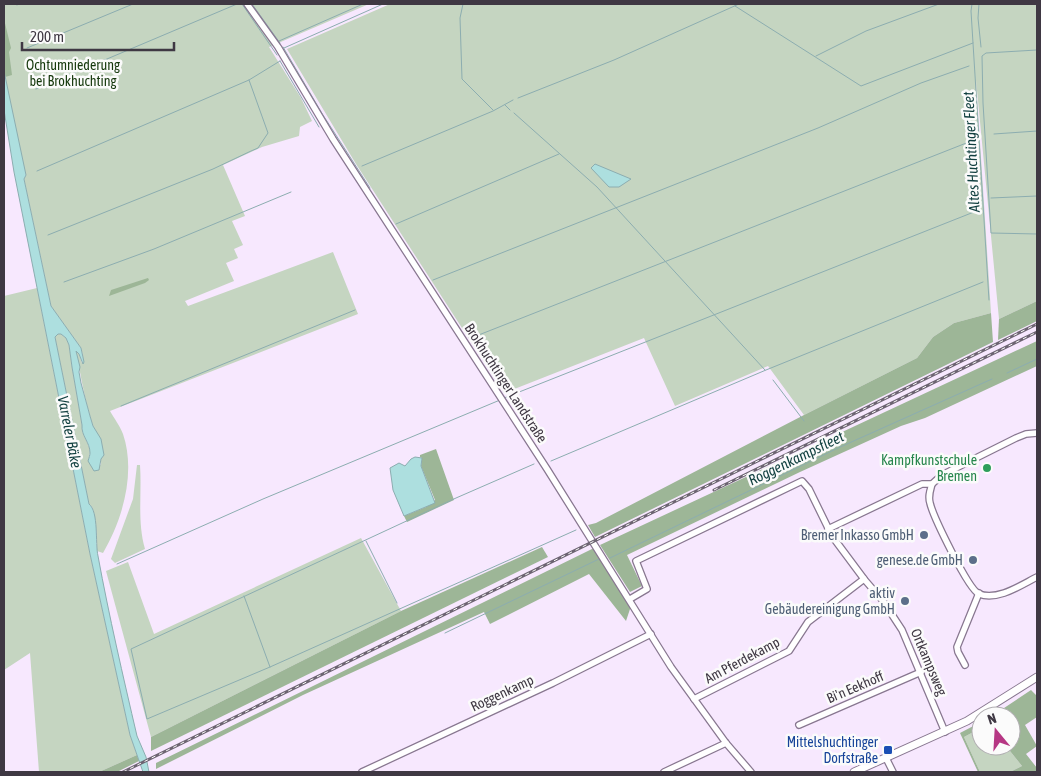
<svg xmlns="http://www.w3.org/2000/svg" width="1041" height="776" font-family="'Asap Condensed',sans-serif">
  <style>
    .green { fill: #c5d5c1 }
    .forest { fill: #9db697 }
    .water { fill: #addfdf; stroke: #8cadb0 }
    .lines { fill: none; stroke-linecap: round; stroke-linejoin: round }
    .stream { stroke: #8cadb0; stroke-width: 1 }
    .minor-casing { stroke: #887790; stroke-width: 8 }
    .major-casing { stroke: #887790; stroke-width: 9 }
    .minor { stroke: #fff; stroke-width: 5.5 }
    .major { stroke: #fff; stroke-width: 7 }
    .rail-casing { stroke: #6d6472; stroke-width: 3 }
    .rail { stroke: #fbfbfb; stroke-width: 1; stroke-dasharray: 4; stroke-linecap: butt }
    .leisure-dot { fill: #2e9e5b; stroke: #fbfbfb; stroke-width: 2 }
    .service-dot { fill: #5c6f8a; stroke: #fbfbfb; stroke-width: 2 }
    .transit-dot { fill: #1a4fb4; stroke: #fbfbfb; stroke-width: 2 }
    .labels { text-anchor: middle; dominant-baseline: central; stroke-width: 5; stroke-linejoin: round; paint-order: stroke }
    .park-label { font-size: 14px; fill: #15380c; stroke: #fbfbfb }
    .street-label { font-size: 14px; fill: #3f3843; stroke: #fbfbfb }
    .leisure-label { font-size: 14px; fill: #27864d; stroke: #fbfbfb; text-anchor: end }
    .service-label { font-size: 14px; fill: #4e5e75; stroke: #fbfbfb; text-anchor: end }
    .transit-label { font-size: 14px; fill: #164399; stroke: #fbfbfb; text-anchor: end }
    .water-label { font-size: 15px; font-style: italic; fill: #103f3f; stroke: #fbfbfb }
  </style>
  <rect width="100%" height="100%" fill="#f7e8fe"/>
  <g class="green">
    <path d="M4,4H369L269,47L301,98L312,121L300,127L299,136L262,147L223,165L245,216L232,221L243,245L234,249L238,258L226,263L234,281L185,301L188,306L333,252L358,314L110,411C114,418 120,426 123,434C136,472 123,519 103,553L97,551V535L93,510L92,507L89,504L55,337L58,334H61L66,338L69,345L72,367L82,425C81,437 93,446 89,457L101,465C102,446 93,429 89,412C83,391 80,371 76,351L79,354L82,363L83,356L81,348L51,306L24,179L26,175L4,97Z"/>
    <polygon points="390,4 1037,4 1037,301 999,319 976,80 991,313 954,323 933,337 917,358 804,415 768,366 675,406 644,338 504,393 356,164 287,49"/>
    <polygon points="37,288 90,554 130,735 137,755 99,772 39,772 30,653 4,670 4,296"/>
    <path d="M137,465H140C142,494 137,521 145,549L115,563L111,559L133,499Z"/>
    <polygon points="361,538 401,611 151,737 106,571 128,562 154,634"/>
    <polygon points="981,728 981,746 1006,746 1022,766 1010,772 980,772 964,737"/>
  </g>
  <g class="forest">
    <polygon points="4,19 11,48 9,52 12,75 5,77 4,71"/>
    <polygon points="148,278 149,280 145,283 109,296 111,290"/>
    <polygon points="1037,301 1037,321 998,340 999,319"/>
    <polygon points="991,313 993,342 595,537 588,525 596,523 804,415 917,358 933,337 954,323"/>
    <polygon points="1037,341 1037,366 925,418 901,426 800,472 627,555 642,586 630,592 600,545"/>
    <polygon points="436,449 454,500 407,522 404,516 426,507 435,500 421,466 422,458 420,457 420,455"/>
    <polygon points="542,547 548,557 151,751 151,737 401,611"/>
    <polygon points="594,548 631,606 626,621 589,574 490,624 484,612 303,695 156,769 156,763"/>
    <polygon points="1031,690 1037,696 1037,717 1025,725 1037,746 1026,754 1037,768 1037,772 1010,772 1022,766 1006,746 1011,746 1011,716 992,716"/>
    <polygon points="981,722 981,728 964,737 980,772 978,772 960,733"/>
    <polygon points="137,755 139,761 117,772 99,772"/>
  </g>
  <g class="water">
    <path d="M4,71L26,175L24,179L51,306L81,348L84,362L83,364L79,354L76,351L80,367L79,372L81,383L90,416L93,426L101,439L104,455L101,459L99,470L94,471L88,461C89,458 90,455 90,453C90,442 81,436 82,425L72,367L69,345L66,338L61,334H58L55,337L89,504C99,512 95,543 98,556C109,616 123,676 137,736L146,757L149,772H143L130,735L90,554L14,172L4,110Z"/>
    <polygon points="595,164 631,179 619,187 609,187 591,168"/>
    <polygon points="415,457 422,458 421,466 435,503 404,516 393,490 390,468 399,463 405,466 411,459"/>
  </g>
  <g class="lines">
    <g class="stream">
      <polyline points="242,4 277,55"/>
      <polyline points="252,4 280,43"/>
      <polyline points="463,4 460,18 462,79 493,110"/>
      <polyline points="972,4 971,11 989,300"/>
      <polyline points="979,4 978,18 981,47"/>
      <polyline points="17,5 19,4"/>
      <polyline points="735,6 861,86 973,43"/>
      <polyline points="279,41 363,4"/>
      <polyline points="283,47 323,115 370,188"/>
      <polyline points="27,48 133,4"/>
      <polyline points="284,48 383,4"/>
      <polyline points="1037,50 986,53 982,56 983,103 991,233 1037,234"/>
      <polyline points="816,56 866,31 939,4"/>
      <polyline points="280,61 319,127"/>
      <polyline points="36,89 237,4"/>
      <polyline points="518,98 614,60 739,4"/>
      <polyline points="505,105 510,110"/>
      <polyline points="514,113 597,187 765,370"/>
      <polyline points="994,134 1037,131"/>
      <polyline points="362,166 493,111 513,100"/>
      <polyline points="37,171 249,80 280,61"/>
      <polyline points="991,198 1037,196"/>
      <polyline points="396,224 559,154"/>
      <polyline points="48,235 213,169 251,151 258,148 268,133 249,80"/>
      <polyline points="433,280 818,128 921,83 969,66"/>
      <polyline points="64,282 154,249 291,192"/>
      <polyline points="471,338 974,140"/>
      <polyline points="1007,373 1037,359"/>
      <polyline points="773,380 804,421"/>
      <polyline points="504,398 979,210"/>
      <polyline points="121,406 355,310"/>
      <polyline points="551,461 766,370 983,282"/>
      <polyline points="534,464 456,498 131,649 147,719 270,667 576,530"/>
      <polyline points="366,541 397,603"/>
      <polyline points="610,558 838,448 992,379"/>
      <polyline points="117,564 263,499 500,400"/>
      <polyline points="244,596 270,667"/>
      <polyline points="445,633 599,559"/>
    </g>
    <defs>
      <g id="minor">
        <polyline points="247,4 278,47 333,139 547,469 671,667 726,743 751,772"/>
        <path d="M932,484C930,491 928,496 930,503C933,516 968,589 979,594C998,601 1021,585 1037,577"/>
        <polyline points="828,529 922,484 932,484 942,475 1016,438 1026,434 1037,433"/>
        <polyline points="630,599 647,589 636,561 802,481 809,489 832,536 864,579 883,601 902,630 945,732"/>
        <polyline points="965,665 958,652 957,647 979,593"/>
        <polyline points="694,699 789,651 808,622 864,579"/>
        <polyline points="799,725 921,672"/>
        <polyline points="886,758 893,772"/>
        <polyline points="362,772 553,683 651,634"/>
        <polyline points="664,772 726,743"/>
      </g>
      <polyline id="major" points="854,772 967,721 1037,677"/>
    </defs>
    <use href="#minor" class="minor-casing"/>
    <use href="#major" class="major-casing"/>
    <use href="#minor" class="minor"/>
    <use href="#major" class="major"/>
    <defs>
      <g id="rail">
        <polyline points="714,490 1037,332"/>
        <polyline points="123,772 1037,324"/>
      </g>
    </defs>
    <use href="#rail" class="rail-casing"/>
    <use href="#rail" class="rail"/>
  </g>
  <circle class="leisure-dot" cx="987" cy="468" r="5"/>
  <g class="service-dot">
    <circle cx="924" cy="535" r="5"/>
    <circle cx="973" cy="560" r="5"/>
    <circle cx="905" cy="601" r="5"/>
  </g>
  <rect class="transit-dot" x="883" y="745" width="10" height="10" rx="2.5"/>
  <g class="labels">
    <g class="park-label">
      <text x="73" y="65">Ochtumniederung<tspan x="73" dy="16">bei Brokhuchting</tspan></text>
    </g>
    <g class="street-label">
      <text transform="translate(506 383) rotate(57)">Brokhuchtinger Landstraße</text>
      <text transform="translate(742 660) rotate(-28)">Am Pferdekamp</text>
      <text transform="translate(929 662) rotate(67)">Ortkampsweg</text>
      <text transform="translate(855 687) rotate(-23)">Bi'n Eekhoff</text>
      <text transform="translate(502 693) rotate(-25)">Roggenkamp</text>
    </g>
    <g class="leisure-label">
      <text x="977" y="460">Kampfkunstschule<tspan x="977" dy="16">Bremen</tspan></text>
    </g>
    <g class="service-label">
      <text x="914" y="535">Bremer Inkasso GmbH</text>
      <text x="963" y="560">genese.de GmbH</text>
      <text x="895" y="593">aktiv<tspan x="895" dy="16">Gebäudereinigung GmbH</tspan></text>
    </g>
    <g class="transit-label">
      <text x="878" y="742">Mittelshuchtinger<tspan x="878" dy="16">Dorfstraße</tspan></text>
    </g>
    <g class="water-label">
      <text transform="translate(971 152) rotate(-93)">Altes Huchtinger Fleet</text>
      <text transform="translate(70 432) rotate(79)">Varreler Bäke</text>
      <text transform="translate(796 458) rotate(-26)">Roggenkampsfleet</text>
    </g>
  </g>
  <rect width="1041" height="776" fill="none" stroke="#3f3843" stroke-width="10"/>
  <g transform="translate(996 731) rotate(342)"><circle r="24" fill="#fbfbfb" stroke="#b0adb1"/>
  <path d="M0-4L9 19L0 12L-9 19Z" fill="#b63784"/>
  <text y="-8" font-size="14" font-weight="bold" text-anchor="middle" fill="#3f3843">N</text>
  </g>
  <path d="M22 42v8h152v-8" fill="none" stroke="#3f3843" stroke-width="2.5"/>
  <text x="30" y="42" font-size="15" fill="#3f3843" stroke="#fbfbfb" stroke-width="4" paint-order="stroke">200 m</text>
</svg>
